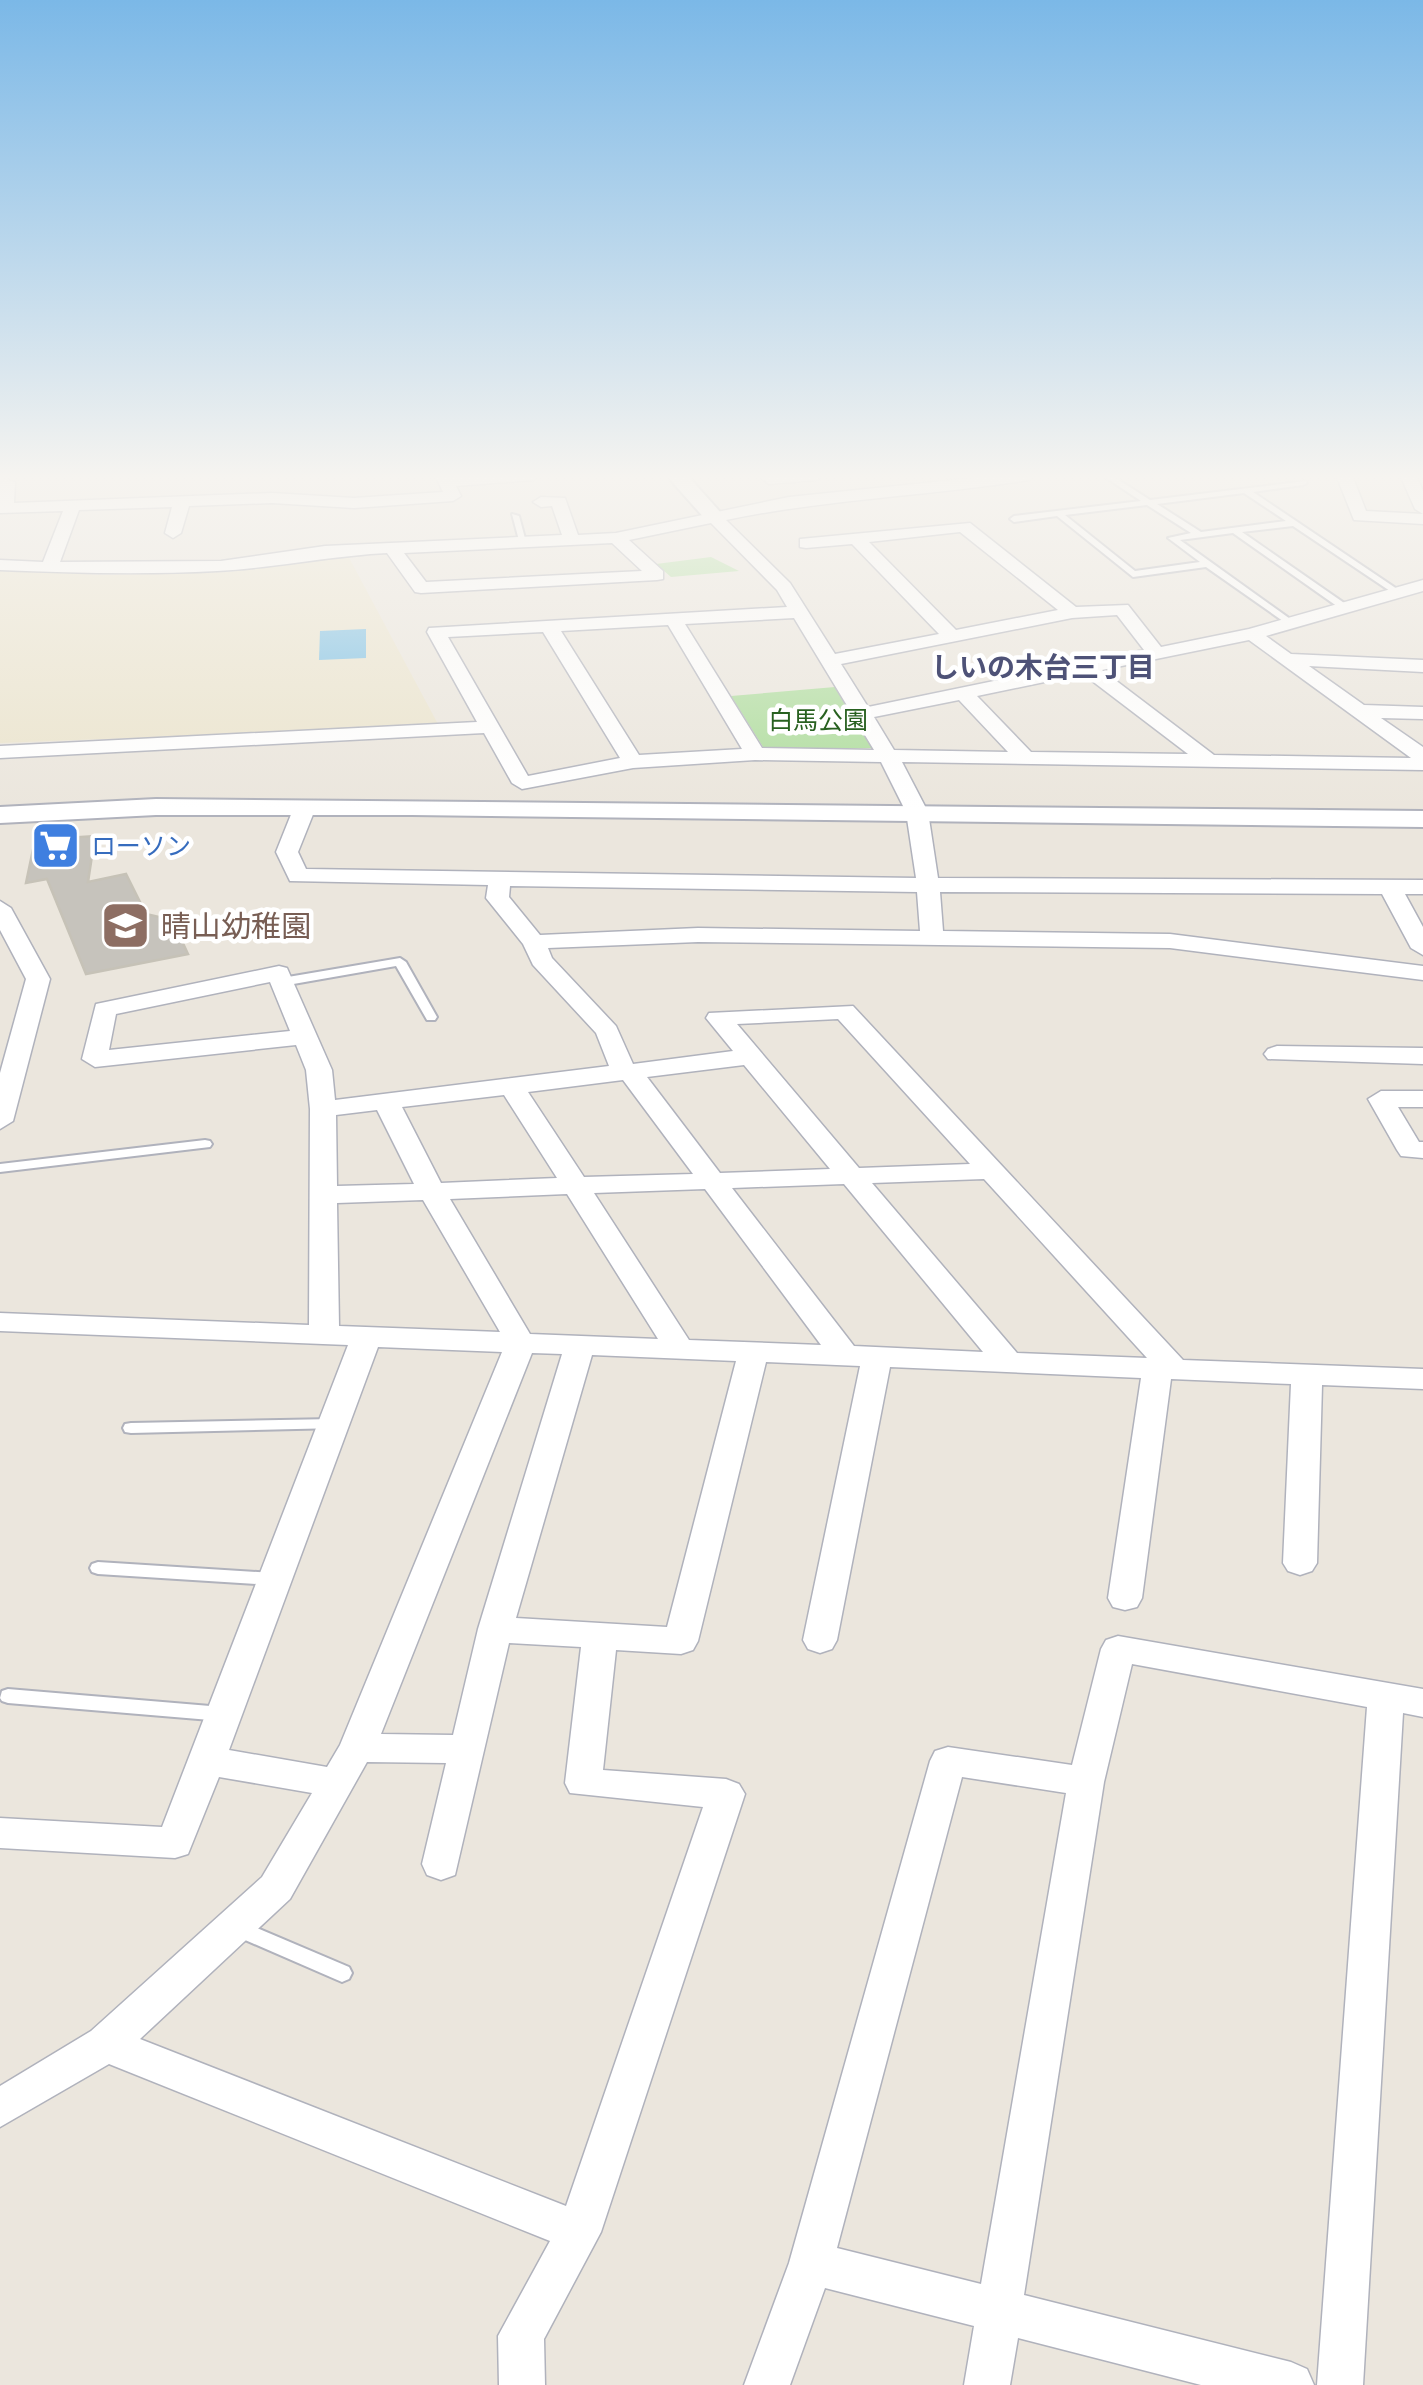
<svg xmlns="http://www.w3.org/2000/svg" width="1423" height="2385" font-family="Poppins,'Noto Sans JP',sans-serif">
  <style>
    .education { fill: #ebe4cd }
    .green { fill: #aedd9d }
    .water { fill: #78bfe5 }
    .building { fill: #c6c3bc; stroke: #c6c2b7; stroke-width: 2.5 }
    .lines { fill: none; stroke-linecap: round; stroke-linejoin: round }
    .service-casing { stroke: #b0b2bc; stroke-width: 4 }
    .minor-casing { stroke: #b0b2bc; stroke-width: 3 }
    .tertiary-casing { stroke: #b0b2bc; stroke-width: 4 }
    .service { fill: #fff; fill-rule: evenodd }
    .minor { fill: #fff; fill-rule: evenodd }
    .tertiary { fill: #fff; fill-rule: evenodd }
    .labels { text-anchor: middle; dominant-baseline: central; stroke-width: 9; stroke-linejoin: round; paint-order: stroke }
    .far-park-label { font-size: 25px; fill: #286120; stroke: #fff }
    .far-shop-label { font-size: 25px; fill: #366cbe; stroke: #fff; text-anchor: start }
    .far-neighbourhood-label { font-size: 28px; font-weight: bold; fill: #4e5277; stroke: #fff }
    .education-label { font-size: 30px; fill: #785e54; stroke: #fff; text-anchor: start }
  </style>
  <rect width="100%" height="100%" fill="#ebe6dd"/>
  <polygon class="education" points="347,554 439,726 0,743 0,571 108,575 231,572"/>
  <g class="green">
    <polygon points="711,557 739,571 671,577 656,564"/>
    <polygon points="835,687 872,748 773,751 763,747 731,696"/>
  </g>
  <polygon class="water" points="366,629 366,658 319,660 320,631"/>
  <polygon class="building" points="95,836 88,882 126,874 146,914 198,926 181,939 188,954 86,974 47,879 26,883 35,840"/>
  <g class="lines">
    <defs>
      <g id="service">
        <path d="M1102,475H1111L1150,500L1306,481L1307,483L1303,485L1253,492L1400,591L1393,593L1293,526L1242,532L1347,605V609H1341L1233,533L1180,540L1293,621L1295,623L1290,626L1206,567L1133,577L1057,516L1014,522L1010,519L1014,516L1141,501ZM1244,493L1286,521L1201,532L1157,504ZM1147,505L1191,533L1168,538L1200,562L1135,571L1065,515Z"/>
        <polygon points="512,514 519,516 527,546 520,544"/>
        <polygon points="400,958 406,962 437,1017 435,1020 427,1020 396,966 282,986 276,982 282,978"/>
        <polygon points="205,1140 210,1141 212,1144 210,1147 0,1172 0,1164"/>
        <polygon points="333,1419 339,1420 341,1424 339,1428 131,1433 125,1432 123,1428 125,1424 131,1423"/>
        <polygon points="98,1562 273,1573 279,1575 281,1579 279,1583 273,1585 98,1574 92,1572 90,1568 92,1564"/>
        <polygon points="8,1689 222,1707 228,1709 231,1714 228,1719 222,1721 8,1703 2,1701 0,1698 2,1691"/>
        <polygon points="236,1919 349,1967 352,1973 349,1979 342,1982 335,1979 229,1933 226,1927 229,1921"/>
      </g>
      <g id="minor">
        <path d="M435,475H541L533,480L456,486L461,496L453,501L354,508L272,503L189,506L181,533L173,538L165,533L172,507L79,510L60,562L221,561L325,546L562,535L552,506L541,507L533,502L541,497L565,498L578,535L616,533L789,497L1002,475H1037L1029,480C928,496 826,499 726,520L790,583L835,654L939,634L852,544L806,548L800,547V539L970,523L1076,607L1128,605L1161,647L1249,629L1423,580V591L1266,636L1291,654L1423,660V672L1309,666L1364,705L1423,707V719L1381,718L1423,747V770L902,762L928,812L938,878L1423,880V894H1405L1423,927V955L1411,948L1382,894L940,892L943,931L1170,934L1423,966V980L1170,948L698,942L548,948L552,958L616,1026L633,1064L733,1051L706,1018L709,1013L853,1006L1183,1360L1423,1369V1389L1322,1385L1317,1563L1312,1571L1300,1575L1288,1571L1283,1563L1291,1384L1171,1379L1142,1598L1137,1607L1125,1610L1113,1607L1108,1598L1141,1378L890,1367L837,1640L832,1649L820,1653L808,1649L803,1640L860,1366L766,1362L698,1641L693,1650L681,1654L616,1650L603,1770L726,1779L739,1784L745,1794L601,2232L544,2339L545,2385H499L498,2336L550,2241L109,2064L0,2127V2086L91,2031L262,1877L312,1793L219,1777L188,1854L175,1858L0,1848V1818L162,1827L348,1345L0,1331V1313L309,1325L310,1109L306,1070L296,1045L95,1067L82,1059L96,1004L279,966L287,968L332,1070L335,1100L609,1066L596,1033L533,965L523,944L486,898L488,885L290,881L276,852L294,807L305,801L316,807L298,852L306,869L916,878L906,812L881,762L755,760L633,768L522,789L512,783L484,733L0,758V746L477,722L427,632L429,628L787,607L777,590L711,523L629,540L663,571V579L657,580L421,593L415,592L387,553C330,556 274,568 217,571C145,575 72,573 0,570V560L43,562L63,511L0,513V478L15,482L14,503L272,493L354,498L443,492ZM960,532L1058,610L956,630L869,542ZM612,543L642,571L426,582L404,553ZM1117,615L1144,650L868,707L841,664L1072,618ZM794,618L874,750L762,748L685,624ZM668,625L742,749L639,755L561,631ZM543,632L620,758L528,776L448,637ZM1249,640L1411,758L1214,755L1102,670ZM1083,674L1188,754L1031,752L977,696ZM959,700L1008,752L894,750L874,717ZM510,886L917,892L920,931L698,928L540,935L509,897ZM270,982L290,1031L109,1050L116,1014ZM838,1019L970,1164L859,1168L737,1024ZM744,1065L830,1169L720,1173L647,1077ZM623,1080L693,1174L584,1177L528,1092ZM504,1095L557,1178L441,1183L402,1107ZM377,1110L414,1184L337,1186L336,1115ZM984,1179L1147,1358L1017,1353L872,1183ZM844,1184L983,1352L854,1346L732,1188ZM705,1189L821,1345L689,1340L594,1193ZM567,1194L658,1339L530,1334L450,1199ZM423,1200L500,1332L339,1326L337,1203ZM378,1347L502,1352L340,1745L327,1767L229,1750ZM532,1353L562,1354L478,1629L453,1735L381,1734ZM592,1355L736,1361L667,1627L516,1618ZM509,1643L581,1647L565,1783L570,1793L703,1807L566,2206L140,2039L290,1899L367,1762L446,1763L422,1864L427,1875L441,1880L455,1875Z"/>
        <polygon points="757,475 824,475 816,480 769,484"/>
        <polygon points="1336,475 1352,475 1366,511 1423,514 1423,524 1354,520"/>
        <polygon points="1400,475 1416,475 1423,491 1423,514 1415,509"/>
        <polygon points="0,901 11,908 50,979 13,1121 0,1129 0,1073 26,979 0,930"/>
        <polygon points="1277,1046 1423,1048 1423,1064 1268,1059 1264,1054 1268,1049"/>
        <polygon points="1381,1091 1423,1091 1423,1107 1398,1107 1419,1142 1423,1142 1423,1158 1401,1156 1397,1150 1368,1099"/>
        <path d="M1118,1636L1423,1689V1717L1403,1713L1363,2385H1317L1367,1707L1132,1664L1104,1782L1024,2295L1291,2362L1307,2369L1314,2385H1201L1018,2338L1010,2385H964L974,2326L825,2288L790,2385H744L789,2263L930,1761L935,1751L948,1747L1072,1765L1101,1649L1106,1640ZM962,1777L1066,1793L981,2284L837,2248Z"/>
      </g>
      <g id="tertiary">
        <polygon points="666,475 687,475 721,513 725,517 721,521 707,521"/>
        <polygon points="156,799 1423,811 1423,827 412,815 156,815 0,823 0,807"/>
      </g>
    </defs>
    <use href="#service" class="service-casing"/>
    <use href="#minor" class="minor-casing"/>
    <use href="#tertiary" class="tertiary-casing"/>
    <use href="#service" class="service"/>
    <use href="#minor" class="minor"/>
    <use href="#tertiary" class="tertiary"/>
  </g>
  <linearGradient id="sky" x2="0" y2="1"><stop stop-color="#7bb8e7"/><stop offset="0.59" stop-color="#f6f4f0"/><stop offset="1" stop-color="#f6f4f0" stop-opacity="0"/></linearGradient>
  <rect width="1423" height="809" fill="url(#sky)"/>
  <defs>
    <symbol id="supermarket-square" viewBox="-11 -11 22 22"><rect x="-9" y="-9" width="18" height="18" rx="4" fill="#3f7fe0" stroke="#fff"/><path d="M-6-5.5h2.5l.6 2H6L4.5 2H-2.5L-4.4-4H-6ZM-1.5 3.2a1.3 1.3 0 1 0 .1 0ZM3 3.2a1.3 1.3 0 1 0 .1 0Z" fill="#fff"/></symbol>
    <symbol id="school-square" viewBox="-11 -11 22 22"><rect x="-9" y="-9" width="18" height="18" rx="4" fill="#8d6e63" stroke="#fff"/><path d="M0-5L7-2L0 1L-7-2ZM-4 1L0 2.5L4 1V4Q0 6-4 4Z" fill="#fff"/></symbol>
  </defs>
  <g fill-rule="evenodd">
    <use href="#supermarket-square" x="28" y="818" width="55" height="55"/>
    <use href="#school-square" x="98" y="898" width="55" height="55"/>
  </g>
  <g class="labels">
    <g class="far-park-label">
      <text x="818" y="720">白馬公園</text>
    </g>
    <g class="far-shop-label">
      <text x="91" y="846">ローソン</text>
    </g>
    <g class="far-neighbourhood-label">
      <text x="1043" y="667">しいの木台三丁目</text>
    </g>
    <g class="education-label">
      <text x="161" y="926">晴山幼稚園</text>
    </g>
  </g>
</svg>
